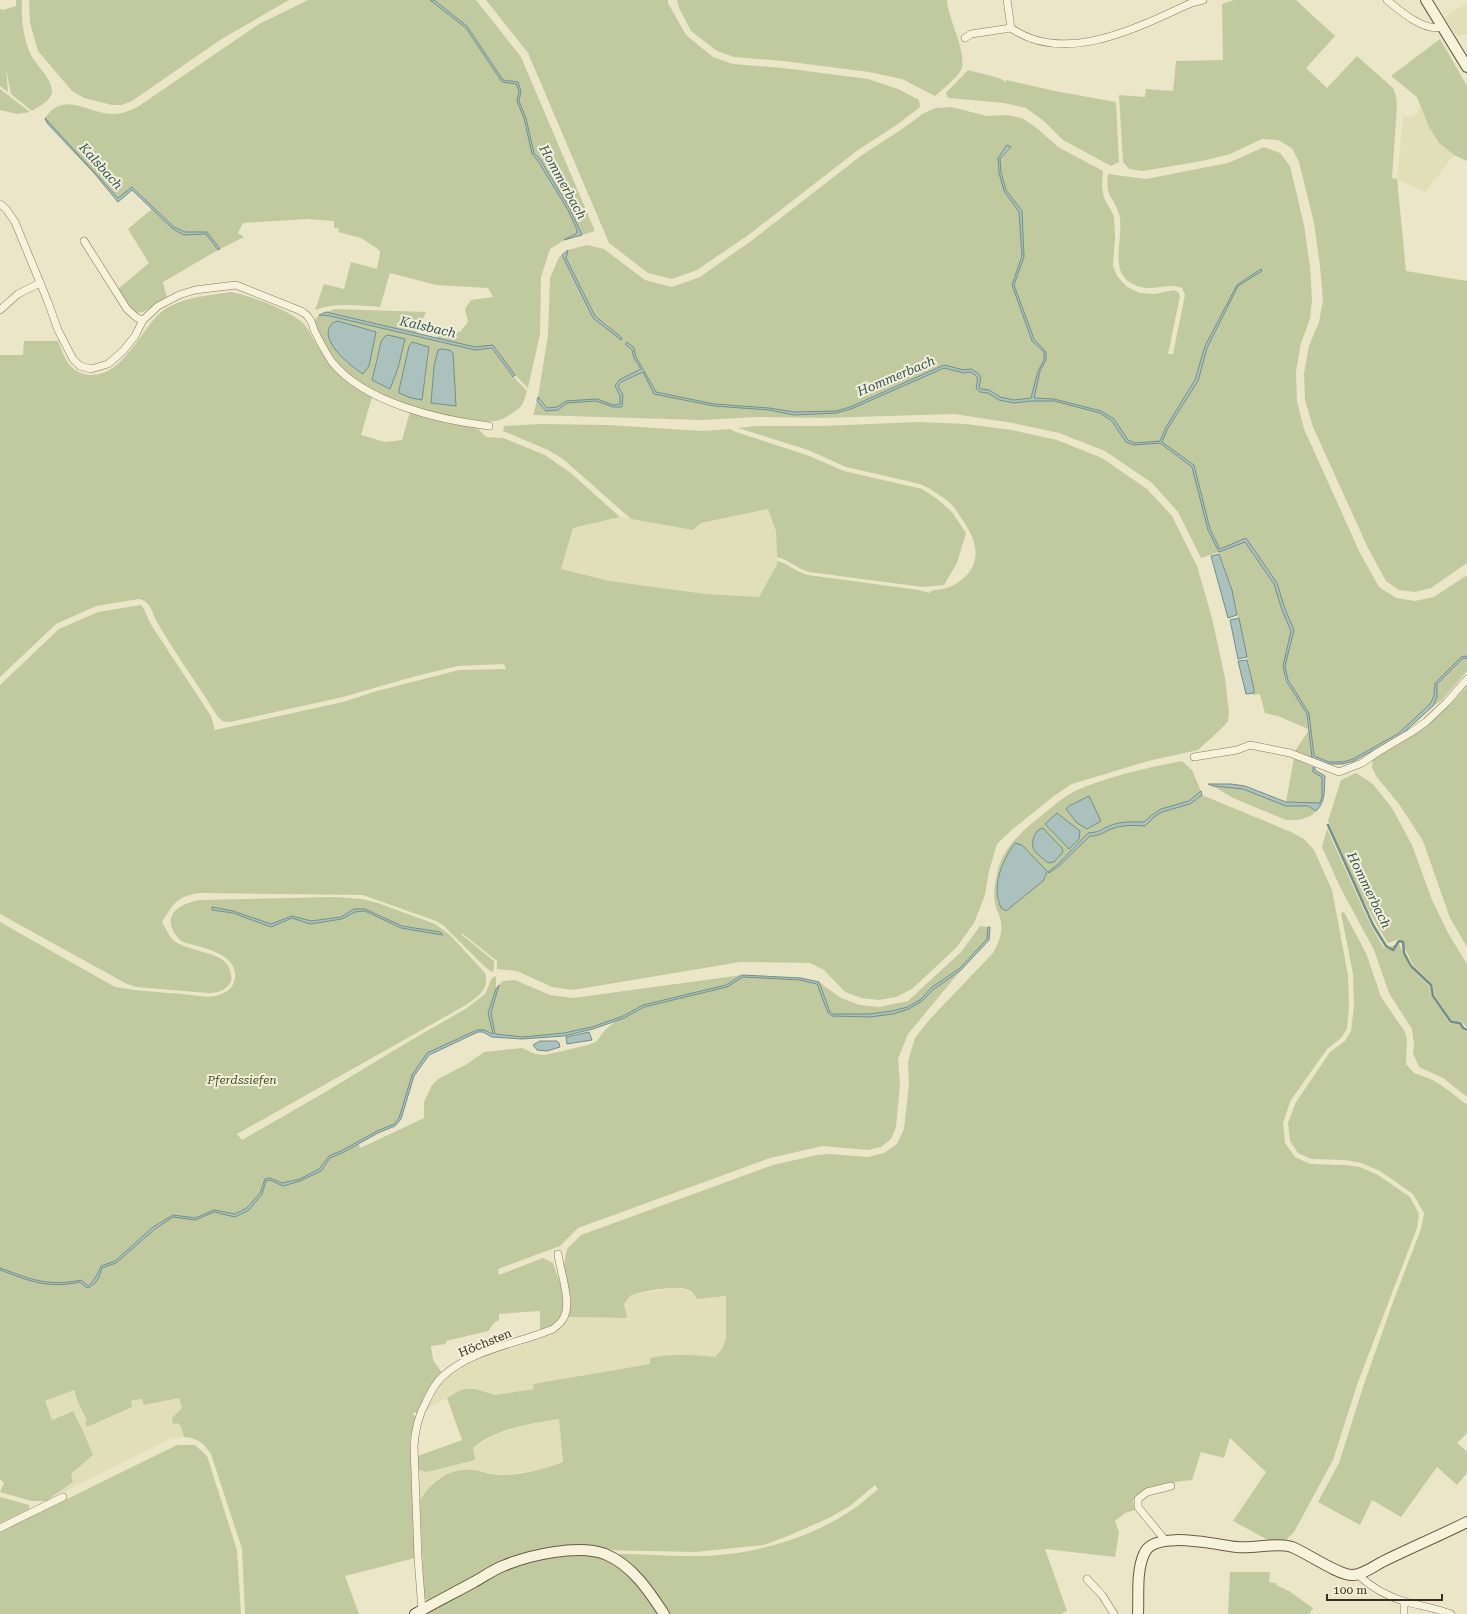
<svg xmlns="http://www.w3.org/2000/svg" width="1467" height="1614" font-family="'Roboto Serif',serif">
  <style>
    .farmland { fill: #e1dfb7 }
    .green { fill: #c0ca9e; fill-rule: evenodd }
    .water { fill: #aac1bd; stroke: #718f8b }
    .lines { fill: none; stroke-linecap: round; stroke-linejoin: round }
    .stream { stroke: #718f8b; stroke-width: 2.5 }
    .street-casing { stroke: #88795f; stroke-width: 8 }
    .secondary-casing { stroke: #6a5a42; stroke-width: 12 }
    .street { stroke: #f7f2dc; stroke-width: 7 }
    .secondary { stroke: #f7f2dc; stroke-width: 10 }
    .labels { text-anchor: middle; dominant-baseline: central; stroke-width: 4; stroke-linejoin: round; paint-order: stroke }
    .park-label { font-size: 12px; font-style: italic; fill: #455429; stroke: #f4efd9 }
    .street-label { font-size: 12px; fill: #392f21; stroke: #f4efd9 }
    .water-label { font-size: 13px; font-style: italic; fill: #325658; stroke: #f4efd9 }
  </style>
  <rect width="100%" height="100%" fill="#ece6c9"/>
  <g class="farmland">
    <polygon points="1467,3 1467,34 1457,36 1445,17"/>
    <polygon points="1421,108 1428,125 1439,143 1454,155 1425,192 1397,179 1403,116 1413,117"/>
    <polygon points="768,509 776,531 777,564 759,597 706,594 610,581 561,569 573,528 620,517 693,530 701,523"/>
    <polygon points="674,1288 688,1290 698,1299 727,1296 726,1339 722,1349 715,1357 673,1354 660,1356 650,1358 650,1365 631,1367 534,1384 534,1389 495,1395 475,1389 450,1396 427,1409 433,1395 444,1380 470,1363 490,1354 519,1346 557,1331 568,1317 626,1318 624,1304 630,1296 634,1294"/>
    <polygon points="74,1389 77,1400 88,1420 131,1401 143,1399 144,1405 179,1398 182,1408 177,1423 182,1426 184,1437 172,1438 149,1449 47,1500 73,1482 71,1474 93,1455 82,1429 73,1411 61,1415 52,1420 45,1401"/>
    <polygon points="560,1419 563,1462 543,1469 501,1475 473,1470 455,1472 439,1478 434,1482 420,1500 419,1470 426,1472 431,1471 474,1460 473,1448 497,1434 522,1426"/>
  </g>
  <g class="green">
    <path d="M16,0H22C21,18 23,38 31,55C36,65 53,80 52,92C51,101 39,106 32,111L11,94L6,68L8,92L0,86V9L3,10L16,6Z"/>
    <polygon points="29,0 289,0 220,40 132,101 122,105 112,105 84,98 72,91 38,51 30,23"/>
    <path d="M308,0H430L466,28L502,82L516,84L519,91L517,101L524,118L532,154L538,161L568,210L577,231L576,234L569,237L550,249L541,277L540,334L528,388L514,374L493,345L475,347L436,339L440,330L453,333L460,332L468,322L465,309L471,300L493,297L488,288L436,285L390,273L380,307C359,306 336,302 315,310L324,284L344,289L351,262L377,269L380,252L378,249L361,238L338,232L339,228H334V221L308,219L243,223L238,233L244,237L220,249L207,232H185L174,227L133,187L118,198L45,118C64,90 87,113 112,114C122,114 128,111 136,108L259,24Z"/>
    <polygon points="434,0 476,0 521,57 595,231 582,235 570,209 540,159 534,153 526,118 519,101 521,91 518,82 503,80 467,26"/>
    <polygon points="486,0 668,0 668,3 686,35 713,57 733,64 783,68 868,79 898,89 919,100 920,107 898,124 858,150 747,236 697,270 672,279 648,273 609,243 528,53"/>
    <path d="M677,0H947C947,17 970,57 960,72C953,81 943,89 935,96L902,79L869,72L783,61L734,57L717,51L691,31L679,8Z"/>
    <polygon points="1234,0 1296,0 1335,36 1306,68 1327,88 1357,56 1393,88 1396,96 1397,106 1392,178 1397,179 1406,271 1467,281 1467,563 1431,588 1415,592 1399,590 1386,581 1368,548 1313,427 1305,400 1304,373 1309,346 1319,322 1323,300 1320,266 1314,223 1299,162 1292,148 1278,140 1262,139 1230,154 1202,161 1143,171 1129,169 1123,162 1119,95 1145,97 1146,89 1173,91 1176,61 1223,60 1222,4"/>
    <polygon points="1440,39 1467,86 1467,161 1454,155 1439,143 1428,125 1417,97 1391,76"/>
    <polygon points="968,70 999,78 1006,82 1006,80 1055,91 1116,102 1119,162 1111,166 1063,140 1045,122 1026,108 1004,103 948,98 946,93"/>
    <polygon points="0,89 30,112 17,114 0,110"/>
    <path d="M951,107L987,116L1006,115L1022,118L1038,129L1058,147L1103,171L1102,186L1104,198L1114,216L1115,238L1113,266L1117,276L1127,287L1140,293L1155,294L1174,290L1178,292L1180,296L1168,354H1173L1185,295L1182,288C1165,281 1151,295 1131,283C1108,270 1125,235 1119,214C1113,195 1105,198 1108,174L1146,179L1228,163L1264,147L1280,153L1290,166L1304,225L1310,267L1312,299L1310,319L1301,343L1296,372L1297,401L1304,429L1360,553L1379,587L1396,598L1415,601L1434,597L1467,575V656L1461,657L1435,683L1434,697L1430,704L1399,733L1353,759L1343,762H1328L1314,756L1309,713L1288,680L1285,666L1294,630L1285,609L1277,583L1246,538L1220,549L1210,529L1194,465L1162,442L1168,428L1198,381L1207,348L1238,286L1262,271L1237,285L1205,346L1195,380L1166,427L1160,441L1135,443L1128,440L1114,419L1101,411L1054,399L1034,398L1040,371L1046,360V352L1034,339L1014,285L1024,257L1022,211L1006,190L1001,172L1000,159L1011,148L998,158L1004,191L1019,211L1022,256L1012,285L1032,341L1044,352V360L1038,371L1031,398C1021,399 1009,402 999,397C992,393 989,390 981,389L979,387L981,377L971,369L964,370L944,365L850,407L836,411L794,412L769,408L714,404L656,392L636,357L634,348L626,344L632,350L634,358L642,370L619,380L616,387L620,396V404L613,405L597,399L566,401L557,407L547,408L538,397L548,335L550,278L559,257L562,255L593,318L622,338L595,316L566,258L568,250L587,245L604,249L645,280L672,287L700,277L751,241L862,155L902,129L924,113L936,108Z"/>
    <path d="M152,209L173,229L184,235L206,234L218,250L163,282L167,298C136,315 139,323 118,289L149,263L128,229Z"/>
    <path d="M231,292C251,296 290,310 304,324C310,332 314,342 320,350C336,373 349,383 372,397L361,435L385,442L402,440L410,412L435,420L478,429L486,437L503,438L545,455L572,474L620,517L573,528L561,569L610,581L706,594L759,597L777,564V561C788,563 795,572 808,575L919,590L929,593C933,589 938,590 943,589C952,587 960,582 967,575C982,557 975,539 964,522C959,515 955,507 949,502C940,495 930,488 920,484L846,467L808,450L738,428L757,426H823L918,422L966,424L1012,430L1057,440L1102,458L1147,489L1172,516L1197,566L1212,618L1225,678L1229,712L1228,721L1222,728L1198,750L1148,761L1072,784L1054,796L1014,828L997,844L989,871L985,895L974,923L956,948L912,989L896,997L879,1000L861,998L845,992L824,970L810,963L740,962L573,990L552,987L517,971L497,969V961L463,934H461L494,961V969L492,972L485,967L443,925L436,921L363,895L200,893C177,896 174,903 162,922C165,927 169,936 173,940C190,954 230,950 231,975C232,980 231,983 228,986C222,992 215,993 208,993L136,987L127,984L0,914V685L59,629L98,612L141,605L144,609L150,623L211,716L215,730L343,702L377,691L459,670L506,669L504,664L458,666L416,676L343,697L230,722H224L218,717C198,685 176,655 157,622C152,613 151,601 139,599L96,606L56,624L0,677V355H23L24,341H58C65,359 70,374 91,375C122,376 140,332 159,314C178,297 207,296 231,292Z"/>
    <polygon points="335,309 426,312 416,334 326,312"/>
    <path d="M319,315L330,316L475,350L492,348L512,375L527,391C526,395 524,401 522,405C520,409 504,419 499,420C465,429 377,398 351,376C333,361 322,342 314,321ZM338,321L363,373L345,361L329,339L332,323ZM404,339L398,368L390,389L372,380L377,355ZM410,343L429,354L422,400L399,390ZM441,349H445L453,359L456,406L431,403L434,366L438,350Z"/>
    <path d="M944,368L964,373L970,372C979,376 978,379 977,388L980,392L988,393L999,400L1014,403L1031,401H1054L1100,413L1112,421L1127,442L1134,445L1160,443L1192,467L1208,530L1219,551L1245,542L1274,584L1282,610L1291,631L1283,666L1285,681L1307,714L1308,729L1278,716L1265,713L1260,694L1253,695L1254,689L1232,590L1219,552L1201,558L1178,512L1152,483L1105,451L1059,433L1013,423L954,414L822,418L757,417L702,420L533,415L537,401L546,411L558,410L567,403L596,401L613,407H622L623,395L618,386L621,382L643,372L655,394L714,406L769,410L794,415L836,413Z"/>
    <path d="M540,424L608,425L702,431L730,429L736,432L807,455L844,471L922,489L937,499L952,512L966,533L957,563L944,585L923,587L809,572C796,568 789,560 777,557L776,531L768,509L701,523L693,530L631,519L563,459L548,450L503,431L504,426Z"/>
    <polygon points="1467,658 1467,671 1442,700 1433,706 1437,697 1437,684 1462,659"/>
    <path d="M1467,686V947L1450,918L1423,841L1399,804L1376,776L1372,767L1373,759C1412,739 1439,719 1467,686Z"/>
    <polygon points="1309,730 1312,758 1295,751"/>
    <polygon points="1294,758 1313,767 1313,772 1322,777 1322,797 1320,803 1286,802"/>
    <path d="M1182,761L1192,770L1201,791L1189,801L1161,809L1152,815L1144,822C1132,822 1121,821 1109,826C1100,830 1099,832 1088,833L1058,864L1048,872L1059,866L1090,836C1100,836 1102,833 1111,829C1122,825 1133,825 1145,826L1154,817L1162,812L1190,804L1202,795L1291,832L1304,839L1314,850L1332,890L1348,975L1349,1006L1347,1029L1341,1038L1327,1049L1291,1100L1283,1123L1285,1143L1295,1157L1310,1164L1345,1165L1360,1167L1378,1175L1410,1197L1419,1214L1417,1228L1358,1382L1333,1460L1294,1532L1285,1541L1268,1540L1233,1521L1266,1472L1230,1438L1224,1458L1201,1452L1192,1480C1172,1482 1146,1485 1133,1501L1135,1510L1125,1513L1115,1521L1119,1532L1115,1557L1045,1549L1067,1611L1060,1614H669L616,1556L620,1554C642,1554 665,1556 687,1556C744,1557 804,1542 852,1510C861,1504 869,1496 878,1489L875,1485L850,1506L831,1517L788,1536L764,1545L695,1552L602,1550L531,1553L430,1601L424,1598L420,1500C433,1481 448,1468 473,1470C482,1471 491,1475 500,1475C521,1475 543,1470 563,1462L559,1419C530,1424 496,1428 473,1448L475,1460L431,1471L426,1472L419,1470L418,1456L462,1440L447,1398L461,1390L467,1389H475L495,1395L534,1389L533,1384L650,1364V1358C672,1353 693,1355 715,1357L722,1349L726,1339V1296L697,1299C695,1296 693,1292 689,1290C680,1285 639,1291 630,1296L624,1304L627,1318L568,1317L571,1301L563,1269L567,1249L581,1235L773,1165L817,1155L830,1154L868,1157L884,1153L897,1144L904,1129L909,1084L908,1061L915,1038L930,1019L993,953C999,942 1004,931 1000,918C999,914 996,909 995,904C993,894 995,883 997,874C1002,846 1026,828 1047,811C1056,804 1066,795 1077,790C1110,776 1147,768 1182,761ZM1015,843L1047,871L998,903C993,882 1003,860 1015,843Z"/>
    <path d="M1356,773L1373,784L1392,808L1412,845L1432,900L1448,933L1467,964V1028L1461,1021H1452L1435,996L1432,984L1413,965L1400,939L1388,943C1363,905 1346,863 1328,821L1341,780Z"/>
    <polygon points="1213,786 1243,789 1286,806 1308,806 1316,811 1311,816 1299,820 1286,820 1233,798"/>
    <polygon points="1327,829 1371,926 1384,948 1399,944 1410,967 1429,986 1432,997 1450,1024 1459,1024 1462,1029 1467,1032 1467,1097 1443,1078 1419,1067 1413,1053 1414,1044 1412,1029 1389,993 1374,950 1340,887 1322,847"/>
    <path d="M334,897L362,899L378,903L435,924L450,935L485,973C490,989 478,997 466,1005L237,1134L242,1140L322,1094L408,1042L467,1008L485,994L490,982L492,978L496,976V989L488,1013L493,1034L477,1030L427,1053L412,1075L399,1118L394,1124L377,1131L343,1150L329,1156L319,1169L300,1179L282,1183L270,1178L265,1179L260,1193L247,1208L235,1214L214,1210L195,1218L173,1215L153,1227L115,1261L101,1266C98,1273 95,1283 87,1285L80,1280C47,1287 31,1279 0,1268V922L115,987C137,991 159,992 182,994C193,995 205,998 215,996C223,994 232,990 234,982C242,954 203,948 183,942C173,935 165,920 176,910C182,904 192,902 199,900ZM212,908L233,911L271,924L292,916L311,921L341,917L354,909H365L402,926L440,932L442,934L401,928L365,911L355,912L342,919L310,924L292,918L271,927L233,913L212,910Z"/>
    <polygon points="1344,912 1366,953 1381,997 1405,1032 1407,1039 1406,1064 1414,1073 1433,1080 1448,1090 1467,1105 1467,1433 1457,1443 1467,1452 1467,1473 1457,1485 1437,1467 1401,1517 1372,1500 1360,1525 1318,1502 1339,1463 1364,1384 1393,1302 1421,1229 1424,1213 1413,1194 1380,1171 1361,1163 1345,1160 1311,1159 1298,1153 1290,1141 1288,1123 1296,1102 1330,1052 1345,1041 1351,1031 1354,1006 1353,974 1341,913"/>
    <polygon points="980,926 988,927 987,939 960,968 931,988 921,999 908,1007 892,1011 869,1014 833,1014 830,1012 819,982 841,998 860,1005 879,1007 908,1001 961,952"/>
    <path d="M961,970L908,1034L898,1059L900,1084L896,1127L891,1139L881,1147L868,1150L823,1146L770,1158L578,1228L560,1246L498,1269L499,1275L543,1258L553,1263C559,1282 574,1312 552,1326C549,1328 544,1329 540,1330V1311L499,1314V1320L495,1322L488,1331L446,1341V1344L431,1346L433,1360L442,1373L427,1392L417,1413L414,1412L413,1415L416,1416L410,1439L415,1558L345,1576L359,1614H245L242,1549L211,1454C203,1443 198,1438 184,1437L181,1426L177,1423L173,1424L172,1418L182,1408L179,1398L144,1405L142,1399L131,1401L132,1407L87,1427L85,1422L87,1420L77,1400L74,1390L45,1401L52,1420L73,1411L82,1429L93,1455L71,1474L73,1482L46,1501H31L0,1492L4,1483L0,1479V1270C30,1281 48,1289 80,1282L87,1288L92,1287L99,1277L102,1268L116,1263L155,1229L173,1217L195,1220L214,1212L235,1217L249,1210L262,1194L266,1181L270,1180L283,1186L321,1171L330,1158L359,1144L360,1148L369,1144L424,1118V1102L432,1085L438,1079L467,1064L484,1052L522,1048L535,1054L545,1055L588,1045L596,1042L605,1030L616,1021L644,1007L727,987L743,977L800,980L817,984L828,1013L832,1016L893,1014L922,1001L933,990Z"/>
    <polygon points="742,975 726,985 643,1005 623,1016 592,1027 564,1033 523,1037 495,1035 491,1013 499,985 503,981 515,980 550,995 573,998"/>
    <polygon points="177,1445 195,1445 207,1456 237,1550 241,1614 0,1614 0,1532"/>
    <polygon points="0,1497 29,1505 29,1509 0,1523"/>
    <path d="M585,1554C621,1560 639,1586 660,1614H424C452,1599 481,1578 510,1568C534,1559 560,1557 585,1554Z"/>
    <polygon points="1230,1572 1270,1572 1269,1582 1276,1583 1276,1585 1289,1591 1313,1608 1309,1614 1228,1614"/>
  </g>
  <g class="water">
    <polygon points="430,0 434,0 467,26 503,80 518,82 521,91 519,101 526,118 534,153 540,159 570,209 582,235 564,240 569,237 576,234 577,230 568,210 538,161 532,154 524,118 517,101 519,91 516,84 502,82 466,28"/>
    <polygon points="45,118 118,198 132,187 174,227 185,232 207,232 220,249 218,250 206,234 184,235 173,229 132,190 118,202 95,174 47,123"/>
    <path d="M1007,145L1011,147L1000,159L1001,172L1006,190L1022,211L1024,257L1014,285L1034,339L1046,352V360L1040,371L1034,398L1054,399L1101,411L1114,419L1128,440L1135,443L1160,441L1166,427L1195,380L1205,346L1237,285L1261,269L1262,271L1238,286L1207,348L1198,381L1168,428L1162,442L1194,465L1210,529L1220,549L1246,538L1277,583L1285,609L1294,630L1285,666L1288,680L1309,713L1314,756L1329,762H1343L1353,759L1399,733L1430,704L1434,696L1435,683L1461,657L1467,656V658L1462,659L1437,684V697L1433,706L1401,735L1354,761L1343,764H1328L1312,758L1307,714L1286,681L1283,666L1291,631L1282,610L1274,584L1245,542L1219,552L1208,530L1192,467L1160,443L1134,445L1126,442L1112,421L1100,413L1054,401H1031L1014,403L999,400L988,393L980,392L976,388C978,379 979,376 970,372L964,373L944,368L851,409L836,413L794,415L769,410L714,406L654,394L643,372L621,382L618,386L623,395L622,407H613L596,401L567,403L558,410L546,411L537,401L538,397L547,408L557,407L566,401L597,399L613,405L620,404V396L615,386L619,380L641,369L634,358L632,350L625,344L627,342L634,348L636,357L656,392L714,404L769,408L794,412L836,411L850,407L944,365L964,370L971,369C981,374 982,376 979,387L981,389L989,390L1000,397L1014,400L1031,398L1038,371L1044,360V352L1032,341L1012,285L1022,256L1019,212L1004,191L999,173L998,158Z"/>
    <polygon points="568,250 566,258 595,316 622,338 621,340 593,318 562,255"/>
    <polygon points="326,312 475,347 493,345 515,375 513,377 512,375 492,348 475,350 330,316 319,315"/>
    <path d="M338,321L376,332L369,366L363,374C350,366 314,337 334,322Z"/>
    <polygon points="388,335 405,339 398,368 390,389 372,380 381,342 385,336"/>
    <polygon points="412,342 429,347 422,400 411,398 399,393 399,390 409,346"/>
    <polygon points="441,349 449,350 453,353 456,406 431,403 434,366 438,350"/>
    <polygon points="1219,554 1232,590 1237,615 1228,618 1211,556"/>
    <polygon points="1239,618 1247,657 1238,659 1230,620"/>
    <polygon points="1247,660 1254,689 1254,693 1246,694 1238,661"/>
    <path d="M1313,767L1315,768V770L1325,776C1324,789 1326,802 1316,811L1308,806H1286L1243,789L1213,786L1208,784H1231L1245,786L1286,802L1320,803L1322,797V777L1313,772Z"/>
    <path d="M1201,791L1202,795L1190,804L1162,812L1154,817L1145,826C1133,825 1122,825 1111,829C1102,833 1100,836 1090,836L1059,866L1049,873L1048,872L1058,864L1088,833C1100,832 1100,830 1109,826C1121,821 1132,822 1144,822L1152,815L1161,809L1189,801Z"/>
    <polygon points="1089,796 1101,821 1087,829 1077,823 1066,809 1069,806"/>
    <polygon points="1057,813 1080,831 1079,839 1069,849 1045,824"/>
    <path d="M1043,828L1062,848L1063,852L1054,862L1048,863C1044,859 1037,855 1034,850C1030,843 1035,829 1043,828Z"/>
    <path d="M1015,843L1022,845L1047,871L1046,875L1043,881L1006,911L1001,908C991,886 1002,861 1015,843Z"/>
    <polygon points="212,907 233,911 271,924 292,916 311,921 341,917 354,909 365,909 402,926 440,932 443,935 401,928 365,911 355,912 342,919 310,924 292,918 271,927 233,913 212,910"/>
    <path d="M988,927H990L989,940L961,970L933,990L922,1001L909,1009L893,1014L869,1017L832,1016L828,1013L817,984L800,980L743,977L727,987L644,1007L624,1018L593,1029L564,1036L522,1039L492,1037L483,1032H478L429,1055L414,1076L401,1119L395,1126L378,1133L344,1152L330,1158L321,1171L300,1181L283,1186L270,1180L266,1181L262,1194L249,1210L235,1217L214,1212L195,1220L173,1217L155,1229L116,1263L102,1268C100,1276 96,1286 87,1288L80,1282C47,1289 30,1281 0,1270V1268C31,1279 47,1287 81,1280L87,1285H90L97,1275L101,1266L115,1261L153,1227L173,1215L195,1218L214,1210L235,1214L247,1208L260,1193L265,1179L270,1178L282,1183L300,1179L319,1169L329,1156L343,1150L377,1131L394,1124L399,1118L412,1075L427,1053L477,1030H484L493,1034L488,1013L496,989L499,985L491,1013L495,1034L523,1037L564,1033L592,1027L623,1016L643,1005L726,985L742,975L801,978L819,982L830,1012L833,1014H869L892,1011L908,1007L921,999L931,988L960,968L987,939Z"/>
    <polygon points="589,1032 592,1040 567,1044 566,1037"/>
    <polygon points="540,1041 557,1041 559,1043 560,1047 547,1051 537,1050 533,1045"/>
  </g>
  <g class="lines">
    <polyline class="stream" points="1328,825 1373,925 1386,946 1393,950 1399,941 1403,942 1404,953 1411,966 1431,985 1433,996 1451,1022 1460,1023 1463,1028 1467,1030"/>
    <defs>
      <g id="street">
        <polyline points="1007,0 1011,28"/>
        <path d="M1387,0C1400,11 1424,32 1442,27"/>
        <path d="M965,38L971,34L1011,28C1065,66 1139,27 1191,3L1203,0"/>
        <path d="M0,204L6,209L15,222L48,302L58,330L73,359L80,366L91,369L108,364L123,351L135,336L143,320L158,306L179,295L195,290L236,285L301,311C303,313 307,314 308,317C311,320 313,326 314,330C320,342 325,352 332,362C365,403 440,420 489,426"/>
        <polyline points="84,241 127,309 137,318 143,320"/>
        <polyline points="0,310 18,294 40,283"/>
        <polyline points="1194,757 1237,750 1250,745 1290,753 1339,772 1362,763 1378,752 1410,733 1426,722 1447,702 1467,679"/>
        <polyline points="0,1528 63,1497"/>
        <polyline points="1165,1540 1138,1507 1138,1499 1147,1492 1171,1486"/>
        <path d="M1358,1575C1371,1587 1389,1597 1406,1602C1421,1606 1436,1608 1451,1614"/>
        <polyline points="1087,1579 1102,1595 1114,1614"/>
        <polyline points="1404,1601 1404,1614"/>
        <path d="M422,1610L418,1558L414,1446C415,1429 418,1416 426,1402C430,1393 435,1383 443,1376C473,1349 517,1344 553,1329C557,1326 562,1322 564,1317C572,1302 560,1271 558,1254"/>
      </g>
      <g id="secondary">
        <polyline points="1426,0 1467,67"/>
        <path d="M415,1614C434,1603 454,1593 474,1582C483,1577 493,1570 503,1566C529,1555 578,1544 605,1554C632,1565 649,1591 664,1614"/>
        <path d="M1138,1614C1139,1595 1136,1572 1144,1554C1153,1529 1216,1545 1237,1547C1253,1549 1277,1542 1292,1547C1307,1553 1338,1575 1352,1575C1362,1575 1373,1567 1382,1562C1410,1548 1439,1536 1467,1522"/>
      </g>
    </defs>
    <use href="#street" class="street-casing"/>
    <use href="#secondary" class="secondary-casing"/>
    <use href="#street" class="street"/>
    <use href="#secondary" class="secondary"/>
  </g>
  <g class="labels">
    <g class="park-label">
      <text x="242" y="1080">Pferdssiefen</text>
    </g>
    <g class="street-label">
      <text transform="translate(485 1343) rotate(-22)">Höchsten</text>
    </g>
    <g class="water-label">
      <text transform="translate(101 166) rotate(48)">Kalsbach</text>
      <text transform="translate(563 182) rotate(61)">Hommerbach</text>
      <text transform="translate(428 327) rotate(13)">Kalsbach</text>
      <text transform="translate(896 376) rotate(-23)">Hommerbach</text>
      <text transform="translate(1369 890) rotate(64)">Hommerbach</text>
    </g>
  </g>
  <path d="M1327 1594v6h115v-6" fill="none" stroke="#392f21" stroke-width="2"/>
  <text x="1333" y="1594" font-size="12" fill="#392f21" stroke="#f4efd9" stroke-width="3" paint-order="stroke">100 m</text>
</svg>
